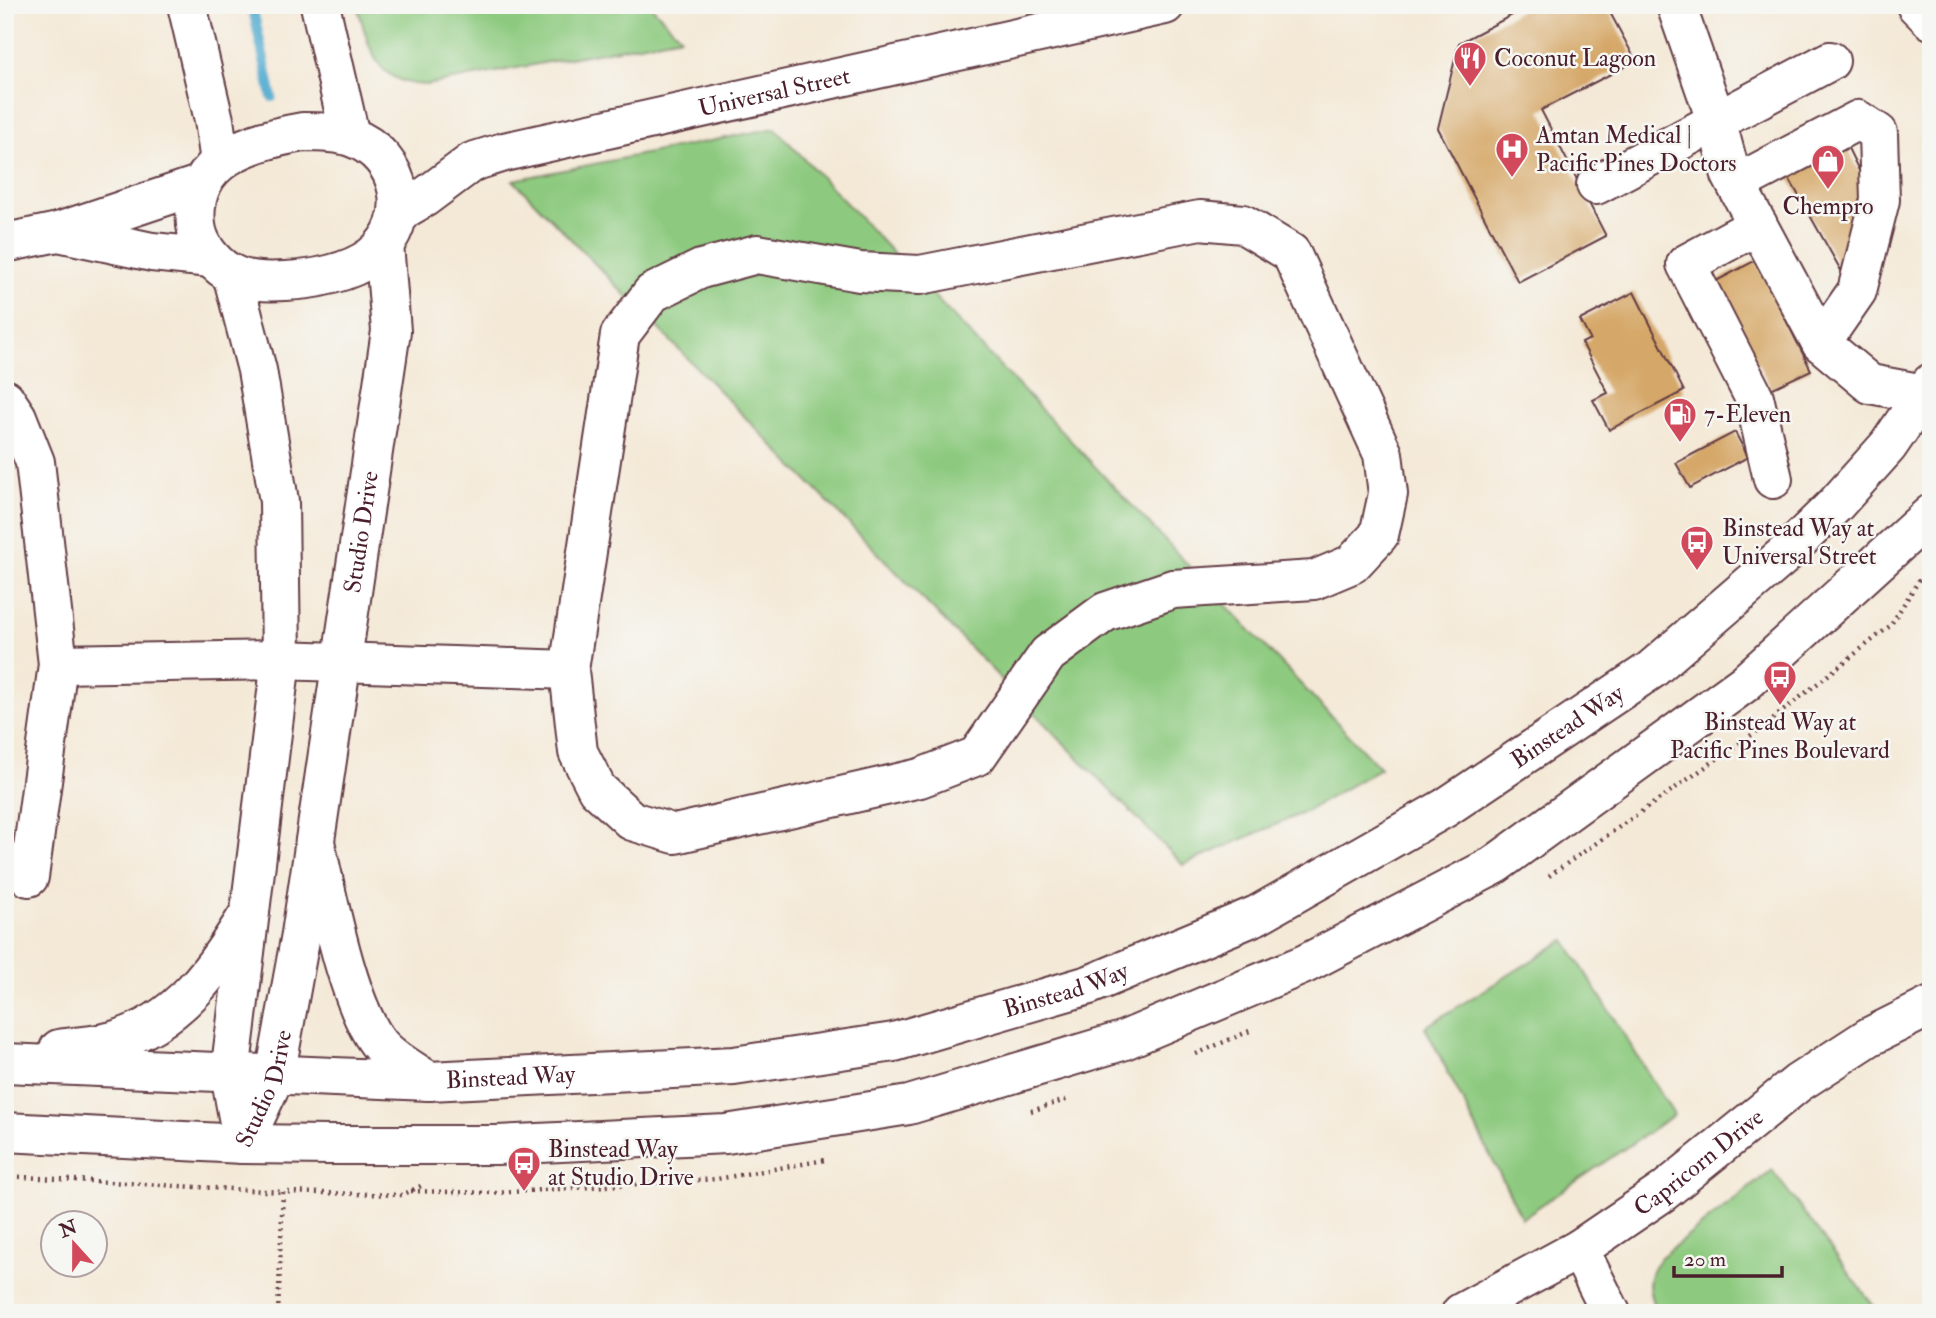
<svg xmlns="http://www.w3.org/2000/svg" width="1936" height="1318" font-family="'IM FELL Double Pica',serif">
  <style>
    .green { fill: #8dca7f; stroke: #6c7455; stroke-width: 2 }
    .lines { fill: none; stroke-linecap: round; stroke-linejoin: round }
    .stream { stroke: #53acd0; stroke-width: 10 }
    .building { fill: #d5a768 }
    .minor-casing { stroke: #643d45; stroke-width: 42 }
    .major-casing { stroke: #643d45; stroke-width: 42 }
    .path { stroke: #643d45; stroke-width: 4.5; stroke-dasharray: 2 5; stroke-linecap: butt }
    .minor { stroke: #fff; stroke-width: 38 }
    .major { stroke: #fff; stroke-width: 38 }
    .labels { text-anchor: middle; dominant-baseline: central; stroke-width: 5; stroke-linejoin: round; paint-order: stroke }
    .poi-label { font-size: 24px; fill: #4a1f2b; stroke: #f6f6f2; text-anchor: start }
    .street-label { font-size: 24px; fill: #4a1f2b; stroke: #f6f6f2 }
  </style>
  <rect width="100%" height="100%" fill="#f6f6f2"/>
  <filter id="ink" filterUnits="userSpaceOnUse"><feTurbulence type="fractalNoise" baseFrequency=".0143" numOctaves="2"/><feDisplacementMap in="SourceGraphic" scale="14" xChannelSelector="R" yChannelSelector="G"/><feConvolveMatrix kernelMatrix="1 2 1 2 8 2 1 2 1" color-interpolation-filters="sRGB"/></filter>
  <filter id="wash" filterUnits="userSpaceOnUse"><feTurbulence type="fractalNoise" baseFrequency=".00686" numOctaves="4" result="noise"/><feDisplacementMap in="SourceGraphic" scale="28" xChannelSelector="R" yChannelSelector="G"/><feGaussianBlur stdDeviation="1.57" result="paint"/><feColorMatrix in="noise" values="0 0 0 0 0 0 0 0 0 0 0 0 0 0 0 0 0 1.4 0 .05"/><feComposite in="paint" operator="in"/></filter>
  <g filter="url(#wash)">
    <rect width="100%" height="100%" fill="#f4e9d7"/>
    <g class="green">
      <path d="M357,5H650L681,37L427,85C374,84 370,49 357,5Z"/>
      <polygon points="775,128 1380,768 1305,812 1183,865 513,180"/>
      <polygon points="1565,940 1674,1115 1522,1218 1425,1027"/>
      <path d="M1772,1170L1879,1313H1657C1647,1291 1645,1277 1660,1258Z"/>
    </g>
    <g class="lines">
      <polyline class="stream" points="252,5 272,97"/>
    </g>
    <g id="blocks">
      <g class="building">
        <polygon points="1531,5 1606,5 1636,61 1541,110 1606,236 1518,282 1438,128 1459,43"/>
        <polygon points="1843,138 1871,195 1843,274 1786,173"/>
        <polygon points="1756,260 1811,370 1771,389 1716,281"/>
        <polygon points="1634,292 1684,391 1609,430 1593,400 1608,393 1582,343 1590,339 1580,320"/>
        <polygon points="1735,432 1748,457 1690,488 1676,463"/>
      </g>
    </g>
  </g>
  <g filter="url(#ink)">
    <use href="#blocks" fill-opacity="0" stroke="#643d45" stroke-width="2"/>
    <g class="lines">
      <defs>
        <g id="minor">
          <polyline points="187,5 214,120 220,162"/>
          <polyline points="320,5 350,136"/>
          <polyline points="1676,5 1716,120 1731,175 1821,343 1870,384 1924,394"/>
          <polyline points="1916,5 1931,20"/>
          <path d="M303,132C319,132 336,132 351,137C403,155 416,222 372,256C350,273 312,280 285,281C266,282 246,282 228,272C212,262 198,244 196,225C189,158 251,141 303,132Z"/>
          <polyline points="1736,184 1858,120 1878,133 1880,200 1857,291 1821,343"/>
          <polyline points="1596,185 1830,61"/>
          <path id="s1" d="M399,212L425,197L472,162L504,152L1165,5"/>
          <polygon points="1200,220 1243,224 1291,253 1383,454 1388,494 1379,535 1352,564 1314,580 1173,589 1105,612 1048,654 977,756 920,778 675,834 632,821 597,789 578,752 569,670 620,335 652,293 701,269 757,254 860,272 920,275"/>
          <polyline points="1758,225 1686,264 1754,397 1773,479"/>
          <polyline points="58,232 152,252 211,258"/>
          <polyline points="5,243 58,232 202,184"/>
          <polyline points="232,274 257,370 279,501 281,660 230,1074 243,1144"/>
          <polyline points="5,399 17,417 35,462 58,664 29,877"/>
          <polyline points="58,664 281,660 569,670"/>
          <path id="s2" d="M243,1144L275,1076L301,934L391,331L384,244"/>
          <polyline points="1579,1249 1611,1313"/>
          <path id="s3" d="M1461,1313L1579,1249L1663,1192L1798,1083L1869,1037L1931,1006"/>
        </g>
        <g id="major">
          <path d="M315,842C327,893 348,1009 381,1046C393,1060 414,1071 429,1081"/>
          <path d="M59,1049C77,1046 96,1046 113,1041C180,1022 215,968 250,912"/>
          <path id="s4" d="M5,1063L429,1081L734,1066L894,1042L1089,985L1257,915L1445,808L1651,670L1782,557L1836,504L1888,446L1931,383"/>
          <polyline points="5,1132 243,1144 330,1145 497,1145 726,1134 909,1105 1122,1041 1305,964 1493,866 1745,683 1931,514"/>
        </g>
      </defs>
      <use href="#minor" class="minor-casing"/>
      <use href="#major" class="major-casing"/>
      <g class="path">
        <polyline points="1549,876 1760,729 1890,626 1923,574"/>
        <polyline points="1196,1054 1252,1030"/>
        <polyline points="1031,1111 1069,1099"/>
        <polyline points="5,1176 283,1192"/>
        <polyline points="411,1191 495,1193 717,1179 825,1160"/>
        <polyline points="278,1313 283,1192 402,1195 425,1184"/>
      </g>
      <use href="#minor" class="minor"/>
      <use href="#major" class="major"/>
    </g>
  </g>
  <defs>
    <symbol id="restaurant-pin" viewBox="-11 -11 22 30"><path d="M0 17L-7.5 6A9.5 9.5 0 1 1 7.5 6Z" fill="#d1495b" stroke="#f6f6f2"/><path d="M-5-6h1v4h1v-4h1v4h1v-4h1v5L-1.5 .5V6h-2V.5L-5-1ZM5-6V6H3V1.5H1.5Q1.5-4 5-6Z" fill="#fff"/></symbol>
    <symbol id="hospital-pin" viewBox="-11 -11 22 30"><path d="M0 17L-7.5 6A9.5 9.5 0 1 1 7.5 6Z" fill="#d1495b" stroke="#f6f6f2"/><path d="M-5-5h3v3.5h4V-5h3V5h-3V1.5h-4V5h-3Z" fill="#fff"/></symbol>
    <symbol id="shop-pin" viewBox="-11 -11 22 30"><path d="M0 17L-7.5 6A9.5 9.5 0 1 1 7.5 6Z" fill="#d1495b" stroke="#f6f6f2"/><path d="M-5-2.5h2.3a2.7 3.5 0 0 1 5.4 0H5L5.5 6h-11ZM-1.5-2.5h3a1.5 2.3 0 0 0-3 0Z" fill="#fff"/></symbol>
    <symbol id="fuel-pin" viewBox="-11 -11 22 30"><path d="M0 17L-7.5 6A9.5 9.5 0 1 1 7.5 6Z" fill="#d1495b" stroke="#f6f6f2"/><path d="M-5.5-6h7V0h2V4h1.3V-2.5L3-4.5l.8-.8L6-3V5H2.5V1h-1V6h-7ZM-4.2-4.7v3.2H.2V-4.7Z" fill="#fff"/></symbol>
    <symbol id="bus-pin" viewBox="-11 -11 22 30"><path d="M0 17L-7.5 6A9.5 9.5 0 1 1 7.5 6Z" fill="#d1495b" stroke="#f6f6f2"/><path d="M-5-6H5V4H4V6H2V4H-2V6H-4V4H-5ZM-3.5-4V0h7V-4ZM-3.5 1.2v1.5H-2V1.2ZM2 1.2v1.5H3.5V1.2Z" fill="#fff"/></symbol>
  </defs>
  <g fill-rule="evenodd">
    <use href="#restaurant-pin" x="1451" y="39" width="38" height="52"/>
    <use href="#hospital-pin" x="1493" y="130" width="38" height="52"/>
    <use href="#shop-pin" x="1809" y="142" width="38" height="52"/>
    <use href="#fuel-pin" x="1661" y="395" width="38" height="52"/>
    <use href="#bus-pin" x="1678" y="523" width="38" height="52"/>
    <use href="#bus-pin" x="1761" y="658" width="38" height="52"/>
    <use href="#bus-pin" x="505" y="1144" width="38" height="52"/>
  </g>
  <g class="labels">
    <g class="poi-label">
      <text x="1494" y="58">Coconut Lagoon</text>
      <text x="1536" y="135">Amtan Medical |<tspan x="1536" dy="28">Pacific Pines Doctors</tspan></text>
      <text x="1828" y="206" text-anchor="middle">Chempro</text>
      <text x="1704" y="414">7-Eleven</text>
      <text x="1722" y="528">Binstead Way at<tspan x="1722" dy="28">Universal Street</tspan></text>
      <text x="1780" y="722" text-anchor="middle">Binstead Way at<tspan x="1780" dy="28">Pacific Pines Boulevard</tspan></text>
      <text x="548" y="1149">Binstead Way<tspan x="548" dy="28">at Studio Drive</tspan></text>
    </g>
    <g class="street-label">
      <text stroke="none"><textPath href="#s1" startOffset="399">Universal Street</textPath></text>
      <text stroke="none"><textPath href="#s2" startOffset="626">Studio Drive</textPath></text>
      <text stroke="none"><textPath href="#s4" startOffset="1640">Binstead Way</textPath></text>
      <text stroke="none"><textPath href="#s4" startOffset="1071">Binstead Way</textPath></text>
      <text stroke="none"><textPath href="#s2" startOffset="60">Studio Drive</textPath></text>
      <text stroke="none"><textPath href="#s4" startOffset="506">Binstead Way</textPath></text>
      <text stroke="none"><textPath href="#s3" startOffset="282">Capricorn Drive</textPath></text>
    </g>
  </g>
  <rect width="1936" height="1318" fill="none" stroke="#f6f6f2" stroke-width="28"/>
  <g transform="translate(74 1244) rotate(339)"><circle r="33" fill="#f6f6f2" stroke="#b1a0a2" stroke-width="2"/>
  <path d="M0-5L12 26L0 18L-12 26Z" fill="#d1495b"/>
  <text y="-10" font-size="19" font-weight="bold" text-anchor="middle" fill="#4a1f2b">N</text>
  </g>
  <path d="M1674 1266v10h108v-10" fill="none" stroke="#4a1f2b" stroke-width="3.5"/>
  <text x="1684" y="1266" font-size="21" fill="#4a1f2b" stroke="#f6f6f2" stroke-width="5" paint-order="stroke">20 m</text>
</svg>
